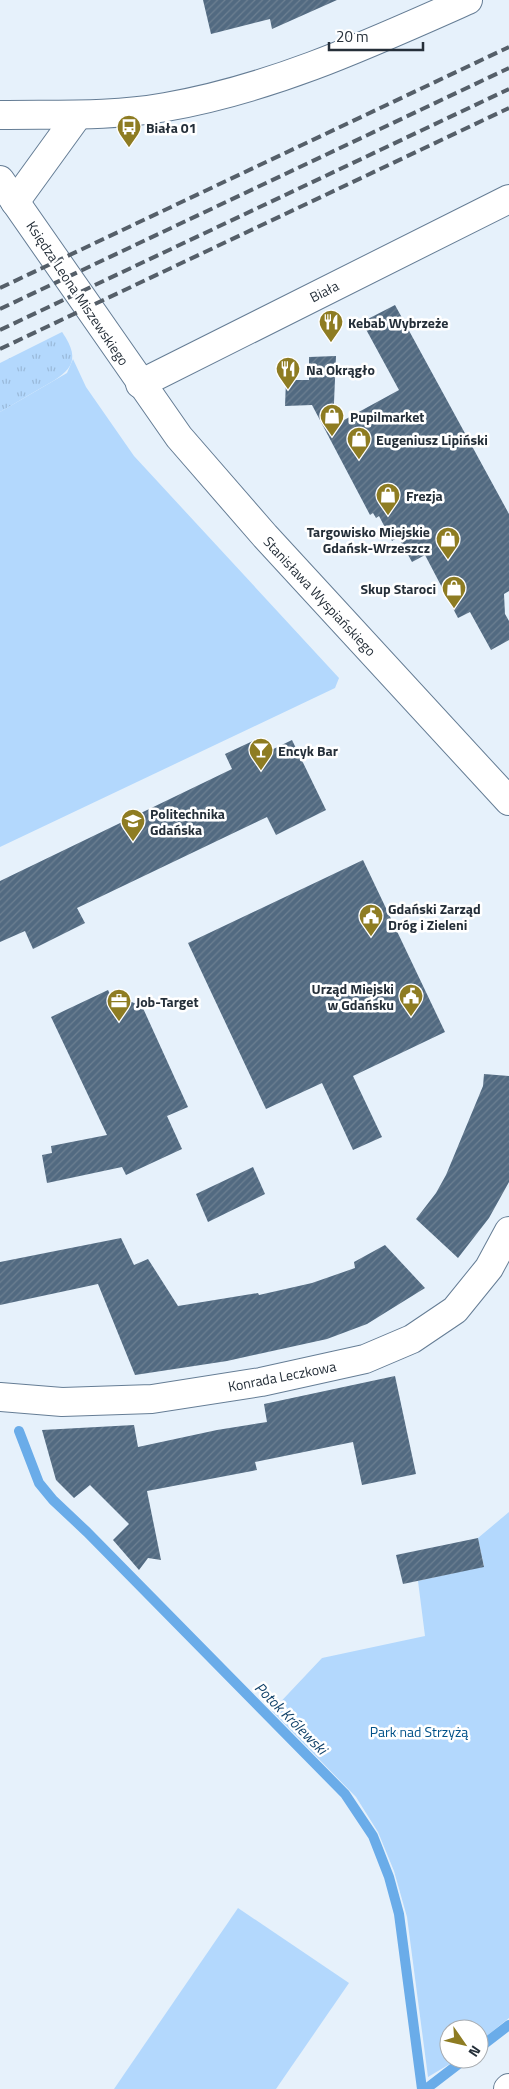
<svg xmlns="http://www.w3.org/2000/svg" width="509" height="2089" font-family="'Titillium Web',sans-serif">
  <style>
    .grass { fill: url(#grass-tufts) }
    .park { fill: #b3d8fd }
    .lines { fill: none; stroke-linecap: round; stroke-linejoin: round }
    .stream { stroke: #6aace9; stroke-width: 10 }
    .building { fill: url(#building-hatch) }
    .minor-casing { stroke: #657d95; stroke-width: 30 }
    .secondary-casing { stroke: #657d95; stroke-width: 30 }
    .minor { stroke: #fff; stroke-width: 28 }
    .secondary { stroke: #fff; stroke-width: 28 }
    .rail { stroke: #555f69; stroke-width: 4; stroke-dasharray: 10 5; stroke-linecap: butt }
    .labels { text-anchor: middle; dominant-baseline: central; stroke-width: 5; stroke-linejoin: round; paint-order: stroke }
    .poi-label { font-size: 14px; font-weight: bold; fill: #252f39; stroke: #fff; text-anchor: start }
    .street-label { font-size: 14px; fill: #252f39; stroke: #fff }
    .park-label { font-size: 14px; fill: #015289; stroke: #fff }
    .water-label { font-size: 15px; font-style: italic; fill: #104169; stroke: #fff }
  </style>
  <defs>
    <pattern id="grass-tufts" width="24" height="20" patternUnits="userSpaceOnUse" patternTransform="scale(1.25)"><rect width="24" height="20" fill="#b3d8fd"/><path d="M3 7l-1-3M5 7V3M7 7l1-3M15 17l-1-3M17 17v-4M19 17l1-3" fill="none" stroke="#9abada"/></pattern>
    <pattern id="building-hatch" width="6" height="6" patternUnits="userSpaceOnUse" patternTransform="scale(1.25)"><rect width="6" height="6" fill="#526a81"/><path d="M-1 1l2-2M0 6l6-6M5 7l2-2" fill="none" stroke="#6d8092"/></pattern>
  </defs>
  <rect width="100%" height="100%" fill="#e6f1fb"/>
  <path class="grass" d="M62,332C84,363 68,373 41,388C27,396 14,404 0,412V363Z"/>
  <g class="park">
    <polygon points="73,359 86,387 134,456 339,678 335,688 0,847 0,412 67,373"/>
    <polygon points="509,1512 509,2018 479,2042 479,2029 449,2029 449,2059 458,2059 428,2077 407,1917 394,1871 378,1832 356,1797 272,1711 322,1658 425,1636 418,1581 484,1566 478,1538"/>
    <polygon points="238,1908 349,1983 276,2089 114,2089"/>
  </g>
  <g class="lines">
    <g class="stream">
      <polyline points="19,1431 39,1483 53,1500 87,1532 345,1794 373,1836 389,1877 399,1914 422,2089"/>
      <polyline points="479,2048 509,2025"/>
      <polyline points="426,2089 465,2059"/>
    </g>
  </g>
  <g class="building">
    <polygon points="203,0 337,0 272,29 270,19 211,34"/>
    <polygon points="395,305 509,514 509,591 504,594 505,614 509,621 509,640 491,650 470,612 458,618 425,555 412,562 398,537 392,541 379,516 376,518 373,513 370,515 312,405 285,406 286,380 309,380 309,357 336,356 333,426 399,390 362,322"/>
    <polygon points="259,738 265,753 292,740 326,810 276,835 267,817 77,908 85,923 33,949 25,931 0,942 0,881 232,769 225,754"/>
    <polygon points="363,860 445,1032 353,1076 382,1137 353,1150 322,1083 266,1109 188,943"/>
    <polygon points="108,990 116,1007 129,1001 142,1006 188,1107 167,1116 182,1149 126,1175 122,1167 47,1183 42,1155 52,1153 51,1146 107,1135 51,1017"/>
    <polygon points="484,1074 509,1076 509,1182 489,1218 458,1258 416,1219 436,1193 446,1175 483,1086"/>
    <polygon points="253,1167 265,1194 208,1222 196,1194"/>
    <polygon points="121,1238 134,1265 148,1259 178,1306 258,1293 259,1295 312,1283 355,1268 354,1262 385,1245 425,1288 367,1324 327,1339 227,1361 135,1375 98,1284 0,1305 0,1262"/>
    <polygon points="395,1376 416,1474 362,1485 353,1442 255,1462 257,1470 147,1491 161,1560 148,1558 139,1570 113,1540 129,1524 90,1485 74,1498 56,1480 42,1430 134,1425 138,1447 217,1430 267,1422 264,1404"/>
    <polygon points="478,1538 484,1567 403,1584 396,1555"/>
  </g>
  <g class="lines">
    <defs>
      <g id="minor">
        <path d="M0,115C55,114 111,117 166,107C274,88 369,44 468,0"/>
        <polyline points="15,202 78,115"/>
        <polyline points="140,384 509,199"/>
        <polyline points="0,1397 62,1402 152,1399 261,1382 365,1359 412,1339 455,1310 489,1268 509,1231"/>
        <polyline points="508,2089 509,2088"/>
      </g>
      <polyline id="secondary" points="0,180 179,437 265,536 509,801"/>
    </defs>
    <use href="#minor" class="minor-casing"/>
    <use href="#secondary" class="secondary-casing"/>
    <use href="#minor" class="minor"/>
    <use href="#secondary" class="secondary"/>
    <g class="rail">
      <polyline points="0,288 509,47"/>
      <polyline points="0,309 509,68"/>
      <polyline points="0,330 509,89"/>
      <polyline points="0,349 509,108"/>
    </g>
  </g>
  <defs>
    <symbol id="bus-pin" viewBox="-11 -11 22 30"><path d="M0 17L-7.5 6A9.5 9.5 0 1 1 7.5 6Z" fill="#8e7c22" stroke="#fff"/><path d="M-5-6H5V4H4V6H2V4H-2V6H-4V4H-5ZM-3.5-4V0h7V-4ZM-3.5 1.2v1.5H-2V1.2ZM2 1.2v1.5H3.5V1.2Z" fill="#fff"/></symbol>
    <symbol id="restaurant-pin" viewBox="-11 -11 22 30"><path d="M0 17L-7.5 6A9.5 9.5 0 1 1 7.5 6Z" fill="#8e7c22" stroke="#fff"/><path d="M-5-6h1v4h1v-4h1v4h1v-4h1v5L-1.5 .5V6h-2V.5L-5-1ZM5-6V6H3V1.5H1.5Q1.5-4 5-6Z" fill="#fff"/></symbol>
    <symbol id="shop-pin" viewBox="-11 -11 22 30"><path d="M0 17L-7.5 6A9.5 9.5 0 1 1 7.5 6Z" fill="#8e7c22" stroke="#fff"/><path d="M-5-2.5h2.3a2.7 3.5 0 0 1 5.4 0H5L5.5 6h-11ZM-1.5-2.5h3a1.5 2.3 0 0 0-3 0Z" fill="#fff"/></symbol>
    <symbol id="bar-pin" viewBox="-11 -11 22 30"><path d="M0 17L-7.5 6A9.5 9.5 0 1 1 7.5 6Z" fill="#8e7c22" stroke="#fff"/><path d="M-6-5H6L.8 .8V4.5H3.5V6h-7V4.5H-.8V.8Z" fill="#fff"/></symbol>
    <symbol id="university-pin" viewBox="-11 -11 22 30"><path d="M0 17L-7.5 6A9.5 9.5 0 1 1 7.5 6Z" fill="#8e7c22" stroke="#fff"/><path d="M0-5L7-2L0 1L-7-2ZM-4 1L0 2.5L4 1V4Q0 6-4 4Z" fill="#fff"/></symbol>
    <symbol id="civic-pin" viewBox="-11 -11 22 30"><path d="M0 17L-7.5 6A9.5 9.5 0 1 1 7.5 6Z" fill="#8e7c22" stroke="#fff"/><path d="M-.6-6.5H3V-4.5H.6V-3L4-1V1h2V6H-6V1h2V-1L-.6-3ZM-1.2 2.5V6h2.4V2.5Z" fill="#fff"/></symbol>
    <symbol id="office-pin" viewBox="-11 -11 22 30"><path d="M0 17L-7.5 6A9.5 9.5 0 1 1 7.5 6Z" fill="#8e7c22" stroke="#fff"/><path d="M-6-3h4V-5.5h4V-3h4V5H-6ZM-1-4.5V-3h2v-1.5ZM-6 0V1H6V0Z" fill="#fff"/></symbol>
  </defs>
  <g fill-rule="evenodd">
    <use href="#bus-pin" x="115" y="113" width="28" height="38"/>
    <use href="#restaurant-pin" x="317" y="308" width="28" height="38"/>
    <use href="#restaurant-pin" x="274" y="355" width="28" height="38"/>
    <use href="#shop-pin" x="318" y="402" width="28" height="38"/>
    <use href="#shop-pin" x="345" y="425" width="28" height="38"/>
    <use href="#shop-pin" x="374" y="481" width="28" height="38"/>
    <use href="#shop-pin" x="434" y="525" width="28" height="38"/>
    <use href="#shop-pin" x="440" y="574" width="28" height="38"/>
    <use href="#bar-pin" x="247" y="736" width="28" height="38"/>
    <use href="#university-pin" x="119" y="807" width="28" height="38"/>
    <use href="#civic-pin" x="357" y="902" width="28" height="38"/>
    <use href="#civic-pin" x="397" y="982" width="28" height="38"/>
    <use href="#office-pin" x="105" y="987" width="28" height="38"/>
  </g>
  <g class="labels">
    <g class="poi-label">
      <text x="146" y="127">Biała 01</text>
      <text x="348" y="322">Kebab Wybrzeże</text>
      <text x="306" y="369">Na Okrągło</text>
      <text x="350" y="416">Pupilmarket</text>
      <text x="376" y="439">Eugeniusz Lipiński</text>
      <text x="406" y="495">Frezja</text>
      <text x="430" y="531" text-anchor="end">Targowisko Miejskie<tspan x="430" dy="16">Gdańsk-Wrzeszcz</tspan></text>
      <text x="436" y="588" text-anchor="end">Skup Staroci</text>
      <text x="278" y="750">Encyk Bar</text>
      <text x="150" y="813">Politechnika<tspan x="150" dy="16">Gdańska</tspan></text>
      <text x="388" y="908">Gdański Zarząd<tspan x="388" dy="16">Dróg i Zieleni</tspan></text>
      <text x="394" y="988" text-anchor="end">Urząd Miejski<tspan x="394" dy="16">w Gdańsku</tspan></text>
      <text x="136" y="1001">Job-Target</text>
    </g>
    <g class="street-label">
      <text transform="translate(324 291) rotate(-27)">Biała</text>
      <text transform="translate(78 293) rotate(56)">Księdza Leona Miszewskiego</text>
      <text transform="translate(320 596) rotate(47)">Stanisława Wyspiańskiego</text>
      <text transform="translate(282 1376) rotate(-11)">Konrada Leczkowa</text>
    </g>
    <g class="park-label">
      <text x="419" y="1731">Park nad Strzyżą</text>
    </g>
    <g class="water-label">
      <text transform="translate(291 1718) rotate(45)">Potok Królewski</text>
    </g>
  </g>
  <g transform="translate(464 2044) rotate(124)"><circle r="24" fill="#ffffff" stroke="#a8acb0"/>
  <path d="M0-4L9 19L0 12L-9 19Z" fill="#8e7c22"/>
  <text y="-8" font-size="14" font-weight="bold" text-anchor="middle" fill="#252f39">N</text>
  </g>
  <path d="M329 42v8h94v-8" fill="none" stroke="#252f39" stroke-width="2.5"/>
  <text x="336" y="42" font-size="15" fill="#252f39" stroke="#ffffff" stroke-width="4" paint-order="stroke">20 m</text>
</svg>
